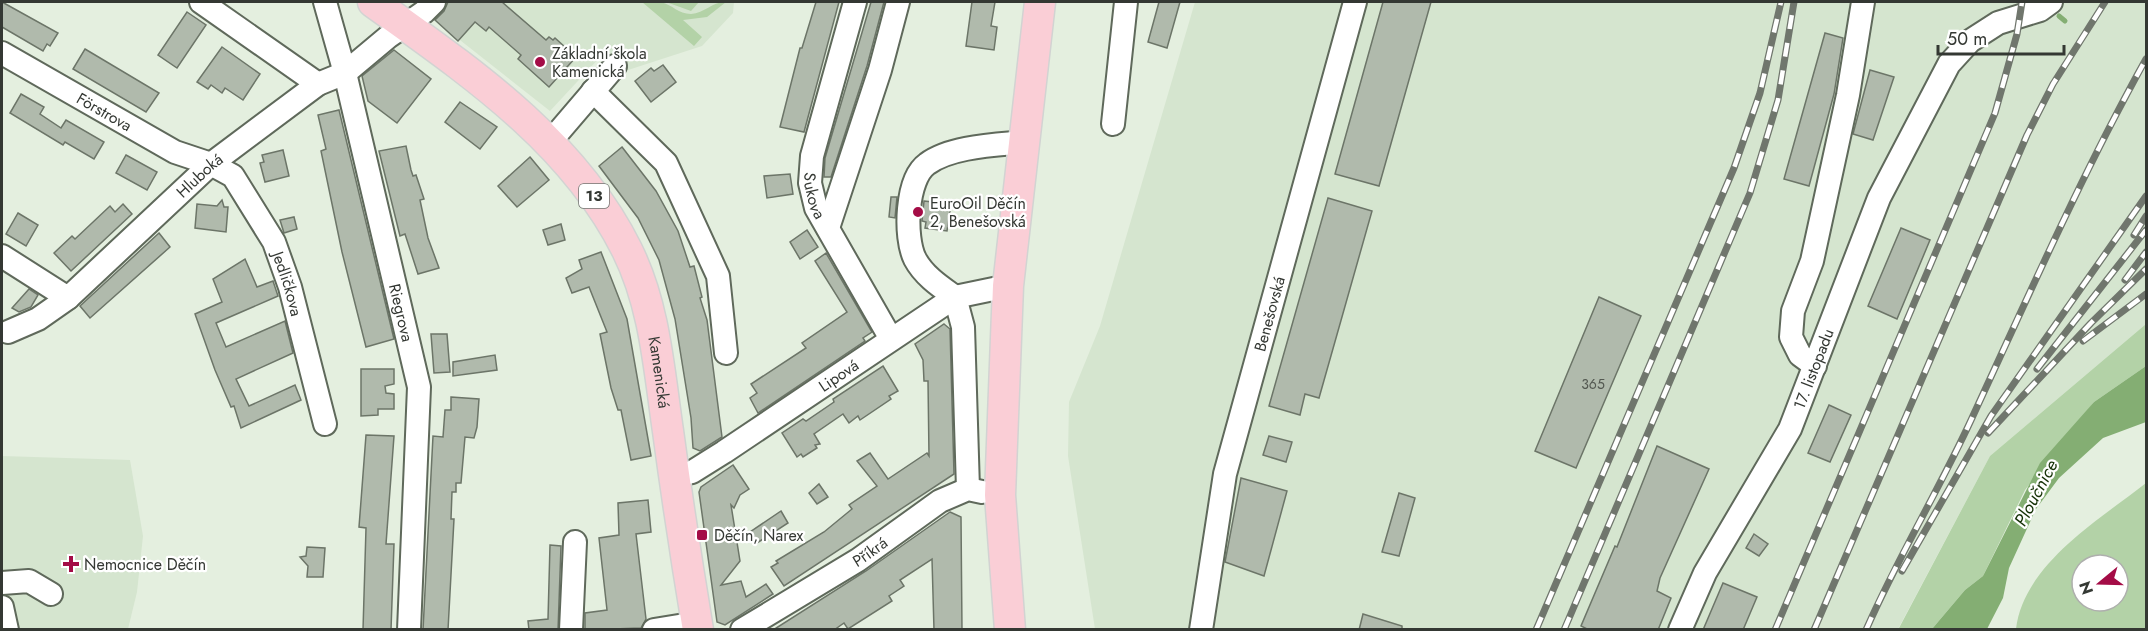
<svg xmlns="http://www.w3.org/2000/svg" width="2148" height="631" font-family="Jost,sans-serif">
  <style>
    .built { fill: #d5e5cf }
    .green { fill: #b3d2a7; fill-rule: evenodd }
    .water { fill: #84ae73 }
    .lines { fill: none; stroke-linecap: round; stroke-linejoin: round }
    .stream { stroke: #84ae73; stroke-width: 5 }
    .building { fill: #b0baac; stroke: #6c7568; stroke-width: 1.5 }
    .minor-casing { stroke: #5f695b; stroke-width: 26 }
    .major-casing { stroke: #d2d3d2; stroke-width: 33 }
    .minor { stroke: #fff; stroke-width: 22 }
    .major { stroke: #faced6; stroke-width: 30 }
    .rail-casing { stroke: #70766d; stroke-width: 7 }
    .rail { stroke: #fff; stroke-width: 4.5; stroke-dasharray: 14; stroke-linecap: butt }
    .poi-dot { fill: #a40c46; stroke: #fff; stroke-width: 2 }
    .labels { text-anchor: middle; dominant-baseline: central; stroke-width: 4.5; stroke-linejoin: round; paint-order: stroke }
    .number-label { font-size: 14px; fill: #535851 }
    .shield { fill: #fff; stroke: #717470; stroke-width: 1.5 }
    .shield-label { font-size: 15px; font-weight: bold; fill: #343833 }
    .poi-label { font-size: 16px; fill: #343833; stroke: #fff; text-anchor: start }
    .street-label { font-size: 16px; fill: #343833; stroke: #fff }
    .water-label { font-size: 18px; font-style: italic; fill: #153106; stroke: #fff }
  </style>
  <rect width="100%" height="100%" fill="#e4efdf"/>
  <g class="built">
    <polygon points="447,2 734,2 733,13 702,46 625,71 603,54 550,111 432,18"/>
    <polygon points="1195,2 2146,2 2146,324 1990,456 1898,629 1095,629 1068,456 1069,402 1100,326"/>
    <polygon points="2,456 130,460 143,536 137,592 128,629 2,630"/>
  </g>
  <g class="green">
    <path d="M642,2C648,1 656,0 661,2C673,5 678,14 691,14C705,13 713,1 726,2L707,17L683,20L702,37L694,46Z"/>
    <polygon points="666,2 699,2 691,11"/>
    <polygon points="2146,324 2146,366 2094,402 2025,490 1983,576 1965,590 1932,629 1898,630 1990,456"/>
    <path d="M2146,483V629H2016C2024,564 2099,520 2146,483ZM2082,565H2118V601H2082Z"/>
  </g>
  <polygon class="water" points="2146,366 2146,422 2103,438 2059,478 2036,509 2009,568 2003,598 1987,629 1932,629 1965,590 1983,576 2040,463 2094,402"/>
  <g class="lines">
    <polyline class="stream" points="2059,16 2065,21"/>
  </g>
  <g class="building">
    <polygon points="2,2 58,33 50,46 47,44 43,51 2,27"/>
    <polygon points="448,2 502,2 546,40 549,37 553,40 555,38 576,57 549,87 518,59 521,55 489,27 486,31 475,22 458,41 435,20 444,11"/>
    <polygon points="816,2 839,2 804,132 780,127 800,48 802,48"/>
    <polygon points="871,2 884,2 867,66 831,177 824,177 825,158"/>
    <polygon points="972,2 995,2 991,26 997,27 994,50 966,46"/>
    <polygon points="1159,2 1180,2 1167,48 1148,42"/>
    <polygon points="1383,2 1431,2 1379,186 1335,174"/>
    <polygon points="187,12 206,25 177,68 158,55"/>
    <polygon points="1825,33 1843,38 1834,94 1809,186 1784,179"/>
    <polygon points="222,47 260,74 243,100 225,88 222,93 211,85 208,89 197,82"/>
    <polygon points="85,49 159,93 146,112 73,69"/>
    <polygon points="394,50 431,79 397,123 368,101 362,76"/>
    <polygon points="663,65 676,82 651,102 635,81 651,68 654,71"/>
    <polygon points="1870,70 1894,77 1873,140 1853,134"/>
    <polygon points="21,94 44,107 40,114 61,128 66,120 104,142 94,159 65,142 63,145 10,113"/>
    <polygon points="460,102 497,127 480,149 445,122"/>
    <polygon points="339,110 394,339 366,347 342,252 321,151 326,149 318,115"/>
    <polygon points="406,146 411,170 413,176 416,175 424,199 420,200 428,238 439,268 418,274 405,234 400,236 379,151"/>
    <polygon points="622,147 656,191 678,231 690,267 694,266 702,297 700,298 707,320 722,437 700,451 693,448 691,418 675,319 659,260 638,218 599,166"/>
    <polygon points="283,150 289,176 265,182 260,163 264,162 262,155"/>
    <polygon points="126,155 157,172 147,190 116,173"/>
    <polygon points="530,157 549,180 517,207 498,186"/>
    <polygon points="790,174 793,194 767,198 764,176"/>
    <polygon points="891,197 897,197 895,218 889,217"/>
    <polygon points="1328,198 1372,211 1319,398 1305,394 1300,415 1269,406"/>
    <polygon points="222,200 224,207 228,207 226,232 195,228 197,204 217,206"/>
    <polygon points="924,201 951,204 947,231 925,228 926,222 922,221"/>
    <polygon points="123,204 132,214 71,271 54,253 72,236 75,239 110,206 115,212"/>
    <polygon points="18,213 38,225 26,246 6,234"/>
    <polygon points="294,217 297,229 284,233 280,220"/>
    <polygon points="561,224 565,240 548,245 543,230"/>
    <polygon points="1901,228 1930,240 1897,319 1868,306"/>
    <polygon points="807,230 818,247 800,259 790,242"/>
    <polygon points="159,233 170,247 90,318 80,306"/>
    <polygon points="601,252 627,319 651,456 631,460 621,410 618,410 611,388 600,334 607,332 589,287 572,293 566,278 582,269 579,260"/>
    <polygon points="826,253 872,332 863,338 865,341 758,413 750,398 757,393 751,384 806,348 802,343 847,312 815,261"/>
    <polygon points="245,259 257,287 273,281 278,296 216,323 226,347 285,321 293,353 236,379 249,406 295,385 301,400 241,428 234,406 231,407 215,370 195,314 222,302 213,279"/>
    <polygon points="29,289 38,295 31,307 19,312 12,308"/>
    <polygon points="1599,297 1641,316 1576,468 1535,451"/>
    <polygon points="944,324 950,329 954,474 784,586 771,567 778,563 776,561 824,532 852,509 849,505 877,486 857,461 870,453 888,479 927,453 929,456 928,381 924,381 923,360 915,344"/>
    <polygon points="431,334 447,334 450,372 434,373"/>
    <polygon points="495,355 497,370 453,376 453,362"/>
    <polygon points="883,366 898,391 889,396 891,399 860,420 858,416 849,423 843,414 814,434 820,444 815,445 817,448 803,457 801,454 797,457 782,433 803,419 806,421 834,402 833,399"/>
    <polygon points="361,369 394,369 394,384 385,386 386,393 394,394 394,409 378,409 378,415 361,416"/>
    <polygon points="451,397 479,399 477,427 474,438 465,437 461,483 456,483 456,492 452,492 451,519 454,519 448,630 423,630 433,436 443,437 445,410 451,410"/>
    <polygon points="1829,405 1851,415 1830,462 1808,453"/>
    <polygon points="366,435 394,436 386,544 394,544 391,630 363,630 366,528 359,527"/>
    <polygon points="1269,436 1292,442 1286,462 1263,455"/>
    <polygon points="1657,446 1709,469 1660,578 1657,591 1671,598 1658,630 1589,630 1581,626 1615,546 1617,547"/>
    <polygon points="733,465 749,489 740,495 734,508 731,505 740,561 721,585 741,581 746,597 766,584 773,594 725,625 717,622 699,492 701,487"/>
    <polygon points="1241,478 1287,491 1264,576 1225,562"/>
    <polygon points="819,484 828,497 817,504 809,493"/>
    <polygon points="1399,493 1415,498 1399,556 1382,552"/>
    <polygon points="648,500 651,532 636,534 646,619 641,628 585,630 585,613 607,610 599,538 619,535 618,503"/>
    <polygon points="781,511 788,523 757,543 750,532"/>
    <polygon points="950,512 961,517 962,630 934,630 932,559 900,580 904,586 889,596 892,601 848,629 844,623 834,630 773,630 866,571"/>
    <polygon points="1754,534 1768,544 1759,556 1746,548"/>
    <polygon points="550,545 561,546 558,630 529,630 528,621 548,619"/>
    <polygon points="307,547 325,548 323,577 307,577 308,566 300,557 306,556"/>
    <polygon points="1723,583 1757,597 1743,630 1703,630"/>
    <polygon points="1363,614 1402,626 1402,630 1359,630"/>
  </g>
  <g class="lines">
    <defs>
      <g id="minor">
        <polyline points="201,2 318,84"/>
        <path id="s1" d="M325,2L345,73L419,387L409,630"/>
        <path id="s2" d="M855,2L812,156L810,183L816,208L891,339"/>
        <path id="s3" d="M2,53L175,152L211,164L233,176L274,242L290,287L325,424"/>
        <polyline points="593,91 666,163 718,276 726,353"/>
        <polyline points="1113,124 1126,2"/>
        <polyline points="550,142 615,66"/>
        <polyline points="828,228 880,70 898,2"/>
        <path id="s4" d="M2,256L68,298L211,164L318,84L345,73L388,37L424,12L434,2"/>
        <polyline points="8,332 38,319 68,298"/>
        <polyline points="1815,366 1800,355 1791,337 1793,311 1812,261 1848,95 1863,2"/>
        <path id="s5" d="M674,476L692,472L724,452L955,297L1008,286"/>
        <path d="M968,489L963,327L955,297C941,287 924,276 915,259C904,237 906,179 927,164C951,146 997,145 1026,142"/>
        <polyline points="2,583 29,581 51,594"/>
        <polyline points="2,607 7,630"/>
        <polyline points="571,630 575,542"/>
        <polyline points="654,630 697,623"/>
        <path id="s6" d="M742,630L858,560L940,501L968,489L982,492"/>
        <path id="s7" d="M1201,630L1225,474L1355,2"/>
        <path id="s8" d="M1680,630L1705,573L1790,429L1879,198L1949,64L1970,41L1998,23L2040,10L2051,2"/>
      </g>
      <g id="major">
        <path id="s9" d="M373,2C469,71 573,141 627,250C655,306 659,370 668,431C677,498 687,564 698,630"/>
        <polyline points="1010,630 1000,495 1008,286 1040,2"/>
      </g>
    </defs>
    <use href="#minor" class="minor-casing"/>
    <use href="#major" class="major-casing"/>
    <use href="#minor" class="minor"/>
    <use href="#major" class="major"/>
    <defs>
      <g id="rail">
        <polyline points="2134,235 2146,216"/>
        <polyline points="2125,280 2146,252"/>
        <polyline points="2083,341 2146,294"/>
        <polyline points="2037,369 2146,230"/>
        <polyline points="1988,433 2091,323 2146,269"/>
        <polyline points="1902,571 1991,416 2146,196"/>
        <polyline points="1536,630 1734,168 1760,93 1781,2"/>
        <polyline points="1564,630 1750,193 1778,100 1794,2"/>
        <polyline points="1775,630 1995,113 2017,34 2022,2"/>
        <polyline points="1814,630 2027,135 2053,84 2105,2"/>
        <path d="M1866,630C1898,557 1939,490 1972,418C2028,297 2081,176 2146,59"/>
      </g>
    </defs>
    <use href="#rail" class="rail-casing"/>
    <use href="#rail" class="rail"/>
  </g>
  <g class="poi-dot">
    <circle cx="540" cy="62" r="6"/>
    <circle cx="918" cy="212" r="6"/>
    <rect x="696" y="529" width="12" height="12" rx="3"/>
    <path d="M68 555h6v6h6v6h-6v6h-6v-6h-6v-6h6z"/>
  </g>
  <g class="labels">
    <g class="number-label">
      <text x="1593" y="384">365</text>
    </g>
    <rect class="shield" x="579" y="184" width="30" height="24" rx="4.5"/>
    <g class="shield-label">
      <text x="594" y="196">13</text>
    </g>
    <g class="poi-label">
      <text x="552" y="53">Základní škola<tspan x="552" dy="18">Kamenická</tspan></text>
      <text x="930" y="203">EuroOil Děčín<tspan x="930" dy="18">2, Benešovská</tspan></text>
      <text x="714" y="535">Děčín, Narex</text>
      <text x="84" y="564">Nemocnice Děčín</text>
    </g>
    <g class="street-label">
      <text stroke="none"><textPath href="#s3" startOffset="118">Förstrova</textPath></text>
      <text stroke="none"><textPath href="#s4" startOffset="258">Hluboká</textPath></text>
      <text stroke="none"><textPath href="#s2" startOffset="200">Sukova</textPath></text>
      <text stroke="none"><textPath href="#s3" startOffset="384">Jedličkova</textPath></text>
      <text stroke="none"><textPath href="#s1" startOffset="320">Riegrova</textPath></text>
      <text stroke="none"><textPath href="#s7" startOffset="324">Benešovská</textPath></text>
      <text stroke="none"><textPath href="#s8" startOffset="294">17. listopadu</textPath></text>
      <text stroke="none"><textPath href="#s9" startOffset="486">Kamenická</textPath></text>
      <text stroke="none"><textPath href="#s5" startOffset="194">Lipová</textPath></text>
      <text stroke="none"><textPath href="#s6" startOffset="150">Příkrá</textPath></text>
    </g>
    <g class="water-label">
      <text transform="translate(2036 493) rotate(-62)">Ploučnice</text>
    </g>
  </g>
  <rect width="2148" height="631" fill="none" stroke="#343833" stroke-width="6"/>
  <g transform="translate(2100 583) rotate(251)"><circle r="28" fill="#ffffff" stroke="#aeafad" stroke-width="1.5"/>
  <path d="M0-4.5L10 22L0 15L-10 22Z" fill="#a40c46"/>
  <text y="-9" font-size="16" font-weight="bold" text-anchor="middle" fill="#343833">N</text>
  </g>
  <path d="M1938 45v9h126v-9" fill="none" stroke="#343833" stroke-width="3"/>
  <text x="1947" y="45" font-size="18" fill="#343833" stroke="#ffffff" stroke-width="4.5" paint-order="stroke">50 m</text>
</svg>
